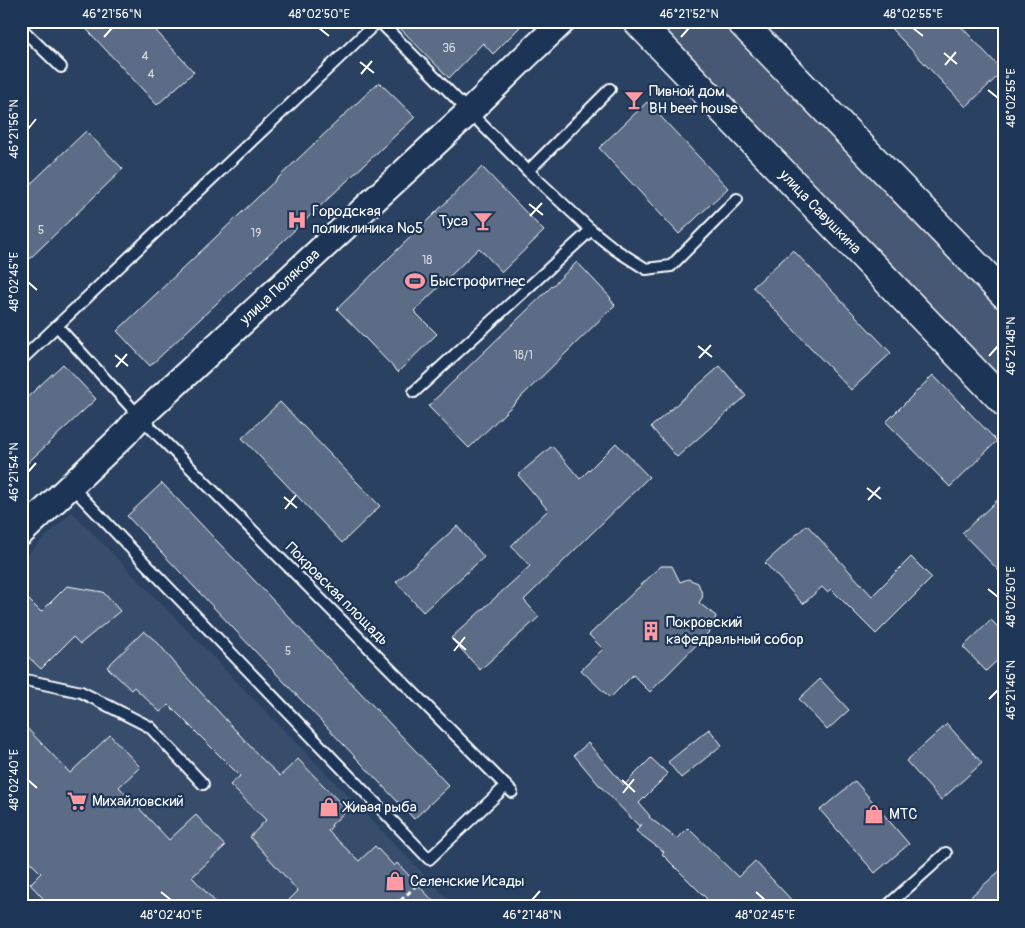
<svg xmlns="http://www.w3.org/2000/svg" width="1025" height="928" font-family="Pangolin,sans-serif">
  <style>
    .built { fill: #394e6c }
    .green { fill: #465975; stroke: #a2acba }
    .building { fill: #5b6c86; stroke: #fff }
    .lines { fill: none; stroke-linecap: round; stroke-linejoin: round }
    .service-casing { stroke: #fff; stroke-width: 14 }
    .tertiary-casing { stroke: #fff; stroke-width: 29 }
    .trunk-casing { stroke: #fff; stroke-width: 31 }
    .path { stroke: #fff; stroke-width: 3; stroke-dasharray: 5 4; stroke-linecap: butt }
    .service { stroke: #1d3557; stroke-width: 10 }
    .tertiary { stroke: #1d3557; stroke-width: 25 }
    .trunk { stroke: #1d3557; stroke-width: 28 }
    .ticks { fill: none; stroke: #fff; stroke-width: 2 }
    .labels { text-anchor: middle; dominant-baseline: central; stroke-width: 4.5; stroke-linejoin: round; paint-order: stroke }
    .number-label { font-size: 12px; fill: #d6dae1 }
    .poi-label { font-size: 15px; fill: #fff; stroke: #1d3557; text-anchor: start }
    .street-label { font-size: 15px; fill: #fff; stroke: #1d3557 }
    .neatline { fill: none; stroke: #fff; stroke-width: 2 }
    .ticks-label { font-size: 12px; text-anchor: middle; fill: #fff }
  </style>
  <rect width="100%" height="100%" fill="#2a4161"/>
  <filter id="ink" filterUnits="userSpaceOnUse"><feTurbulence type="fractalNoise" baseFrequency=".02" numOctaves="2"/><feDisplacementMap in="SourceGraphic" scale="10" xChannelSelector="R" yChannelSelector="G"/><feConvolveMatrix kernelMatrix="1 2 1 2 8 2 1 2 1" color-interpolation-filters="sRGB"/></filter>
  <g filter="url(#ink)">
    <polygon class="built" points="72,512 453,904 450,907 21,907 21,560"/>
    <polygon class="green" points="637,21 740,21 1004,294 1004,402"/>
    <g class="building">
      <polygon points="79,21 147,21 194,72 157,105"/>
      <polygon points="393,21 526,21 493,54 483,43 449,78"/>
      <polygon points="884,21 956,21 1003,71 966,107"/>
      <polygon points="379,82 415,117 150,366 117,331"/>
      <polygon points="647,102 728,188 679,234 599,148"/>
      <polygon points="86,131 123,169 21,267 21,193"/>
      <polygon points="482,167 544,231 502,272 479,248 414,311 437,334 398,372 337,309"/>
      <polygon points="793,250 891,353 851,390 753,287"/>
      <polygon points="577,262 611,298 610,299 615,305 469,448 428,406"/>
      <polygon points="63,364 96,399 21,469 21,403"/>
      <polygon points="720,366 746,396 677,457 651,427"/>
      <polygon points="933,375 997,441 950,487 886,422"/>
      <polygon points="280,402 380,506 342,543 242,438"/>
      <polygon points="616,443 649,477 524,600 539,617 480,670 451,638 530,566 511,546 548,510 518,475 552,446 580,479"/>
      <polygon points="162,483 449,786 414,819 127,516"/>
      <polygon points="1004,494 1004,576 962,533"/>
      <polygon points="807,525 872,596 911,557 932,578 876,634 831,589 827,592 822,587 803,604 765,563"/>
      <polygon points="457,526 484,557 423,612 396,582"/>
      <polygon points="661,566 672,566 680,582 688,579 698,583 703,596 699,603 716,616 713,628 650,692 633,675 610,698 581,670 603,649 589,635"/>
      <polygon points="67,586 103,592 120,611 80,644 73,637 41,669 21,650 21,592 41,612"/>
      <polygon points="991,620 1004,633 1004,654 986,671 963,647"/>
      <polygon points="144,631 158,643 184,674 260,757 280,776 298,759 347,810 331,825 332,826 328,831 359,861 375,846 394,866 397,863 439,907 282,907 298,891 250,837 266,820 230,785 240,776 169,705 160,712 134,687 131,690 107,667"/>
      <polygon points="820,679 849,710 827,730 799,699"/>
      <polygon points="21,722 70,773 110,735 140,767 119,787 169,840 196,815 225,846 192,877 220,907 51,907 30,884 41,873 21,853"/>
      <polygon points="947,724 982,763 941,800 906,761"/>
      <polygon points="709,729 722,745 681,778 668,762"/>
      <polygon points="588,743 624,785 651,758 668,774 639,803 650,816 649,817 677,839 688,828 738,877 755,861 798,907 715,907 662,854 664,852 636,831 641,824 639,826 599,785 574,755"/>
      <polygon points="855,781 909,844 875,873 820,810"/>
      <polygon points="1004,867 1004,907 959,907"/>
    </g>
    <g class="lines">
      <defs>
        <g id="service">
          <polyline points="379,21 528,171 610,89"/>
          <polyline points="21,28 61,67"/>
          <polyline points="528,171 591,230 616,250 646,269 671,266 737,199"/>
          <polyline points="57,326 140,417 512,792"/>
          <polyline points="21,360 378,21"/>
          <polyline points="414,392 591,230"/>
          <polyline points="71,486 429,859 506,786"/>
          <polyline points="21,679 81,692 150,727 203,784"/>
          <polyline points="886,907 946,853"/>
        </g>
        <polyline id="tertiary" points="21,533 125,434 140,417 469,112 526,56 563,21"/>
        <g id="trunk">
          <polyline points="637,21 1004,402"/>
          <polyline points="740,21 1004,294"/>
        </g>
      </defs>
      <use href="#service" class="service-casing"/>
      <use href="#tertiary" class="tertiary-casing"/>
      <use href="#trunk" class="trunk-casing"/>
      <polyline class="path" points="394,907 426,876"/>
      <use href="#service" class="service"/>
      <use href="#tertiary" class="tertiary"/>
      <use href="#trunk" class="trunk"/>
    </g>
  </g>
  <path class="ticks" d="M319,28L329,36M913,28L923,36M104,37L112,28M681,37L689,28M944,53L957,64M360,62L374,73M945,65L956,52M361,74L372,61M988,90L998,98M28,129L36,119M529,204L543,215M530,216L542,203M28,282L37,290M698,346L712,357M115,355L128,366M989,356L998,346M699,358L711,345M116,367L127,354M28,472L36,463M867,488L881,499M284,497L297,508M868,500L880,487M285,509L296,495M988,589L998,597M453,638L466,650M454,651L465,637M989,699L998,690M28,780L37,788M622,780L635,792M623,793L634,779M161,892L171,900M756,892L765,900M532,900L540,891"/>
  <defs>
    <symbol id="bar-bare" viewBox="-9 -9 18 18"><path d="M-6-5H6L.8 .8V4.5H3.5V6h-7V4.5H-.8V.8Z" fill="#ff9aa2" stroke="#1d3557" stroke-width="2.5" paint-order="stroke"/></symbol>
    <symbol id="hospital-bare" viewBox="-9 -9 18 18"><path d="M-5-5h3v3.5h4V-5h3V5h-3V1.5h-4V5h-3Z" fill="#ff9aa2" stroke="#1d3557" stroke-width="2.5" paint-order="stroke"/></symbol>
    <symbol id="stadium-bare" viewBox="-9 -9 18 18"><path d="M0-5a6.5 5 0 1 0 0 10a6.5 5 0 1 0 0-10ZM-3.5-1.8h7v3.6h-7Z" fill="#ff9aa2" stroke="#1d3557" stroke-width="2.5" paint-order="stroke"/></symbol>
    <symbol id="building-bare" viewBox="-9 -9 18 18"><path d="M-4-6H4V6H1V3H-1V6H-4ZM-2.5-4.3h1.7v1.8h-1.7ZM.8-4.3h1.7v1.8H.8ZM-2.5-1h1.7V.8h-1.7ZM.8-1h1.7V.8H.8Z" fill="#ff9aa2" stroke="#1d3557" stroke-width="2.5" paint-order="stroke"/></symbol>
    <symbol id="supermarket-bare" viewBox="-9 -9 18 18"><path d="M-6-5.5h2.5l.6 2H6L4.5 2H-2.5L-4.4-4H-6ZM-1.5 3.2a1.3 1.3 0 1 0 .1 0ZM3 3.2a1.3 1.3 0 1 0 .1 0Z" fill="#ff9aa2" stroke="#1d3557" stroke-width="2.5" paint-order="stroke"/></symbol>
    <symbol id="shop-bare" viewBox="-9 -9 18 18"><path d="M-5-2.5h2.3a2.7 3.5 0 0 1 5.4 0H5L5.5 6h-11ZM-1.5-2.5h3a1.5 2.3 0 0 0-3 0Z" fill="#ff9aa2" stroke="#1d3557" stroke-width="2.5" paint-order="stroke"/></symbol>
  </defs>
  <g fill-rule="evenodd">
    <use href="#bar-bare" x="620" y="86" width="28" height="28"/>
    <use href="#hospital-bare" x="283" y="206" width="28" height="28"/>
    <use href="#bar-bare" x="469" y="207" width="28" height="28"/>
    <use href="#stadium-bare" x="401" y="267" width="28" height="28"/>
    <use href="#building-bare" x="637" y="617" width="28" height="28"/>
    <use href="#supermarket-bare" x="63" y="787" width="28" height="28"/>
    <use href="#shop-bare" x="315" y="793" width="28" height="28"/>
    <use href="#shop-bare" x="860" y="800" width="28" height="28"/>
    <use href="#shop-bare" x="381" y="867" width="28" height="28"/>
  </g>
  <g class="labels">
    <g class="number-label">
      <text x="449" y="48">36</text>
      <text x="145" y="56">4</text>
      <text x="151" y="74">4</text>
      <text x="41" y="230">5</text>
      <text x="256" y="233">19</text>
      <text x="427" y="260">18</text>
      <text x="523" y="355">18/1</text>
      <text x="288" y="651">5</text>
    </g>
    <g class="poi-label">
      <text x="649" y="91">Пивной дом<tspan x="649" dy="17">BH beer house</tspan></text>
      <text x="312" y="211">Городская<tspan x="312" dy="17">поликлиника №5</tspan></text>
      <text x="468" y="221" text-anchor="end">Туса</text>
      <text x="430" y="281">Быстрофитнес</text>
      <text x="666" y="622">Покровский<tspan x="666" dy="17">кафедральный собор</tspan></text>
      <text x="92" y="801">Михайловский</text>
      <text x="344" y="807">Живая рыба</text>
      <text x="889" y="814">МТС</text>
      <text x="410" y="881">Селенские Исады</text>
    </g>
    <g class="street-label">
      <text transform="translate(820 212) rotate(46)">улица Савушкина</text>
      <text transform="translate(280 287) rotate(-43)">улица Полякова</text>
      <text transform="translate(337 594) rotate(45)">Покровская площадь</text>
    </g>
  </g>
  <rect width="1025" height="928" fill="none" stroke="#1d3557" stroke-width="55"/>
  <rect x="28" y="28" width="970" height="872" class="neatline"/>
  <g class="ticks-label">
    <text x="112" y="18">46°21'56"N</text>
    <text x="319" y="18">48°02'50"E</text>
    <text x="689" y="18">46°21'52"N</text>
    <text x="913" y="18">48°02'55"E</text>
    <text transform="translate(1011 98) rotate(-90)" y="4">48°02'55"E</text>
    <text transform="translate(14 129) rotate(-90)" y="4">46°21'56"N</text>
    <text transform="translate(14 282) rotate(-90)" y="4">48°02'45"E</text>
    <text transform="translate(1011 346) rotate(-90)" y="4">46°21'48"N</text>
    <text transform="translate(14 472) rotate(-90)" y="4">46°21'54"N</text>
    <text transform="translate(1011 597) rotate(-90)" y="4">48°02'50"E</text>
    <text transform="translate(1011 690) rotate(-90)" y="4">46°21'46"N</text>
    <text transform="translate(14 780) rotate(-90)" y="4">48°02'40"E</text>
    <text x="171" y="919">48°02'40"E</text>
    <text x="532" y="919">46°21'48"N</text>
    <text x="765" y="919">48°02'45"E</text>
  </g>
</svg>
